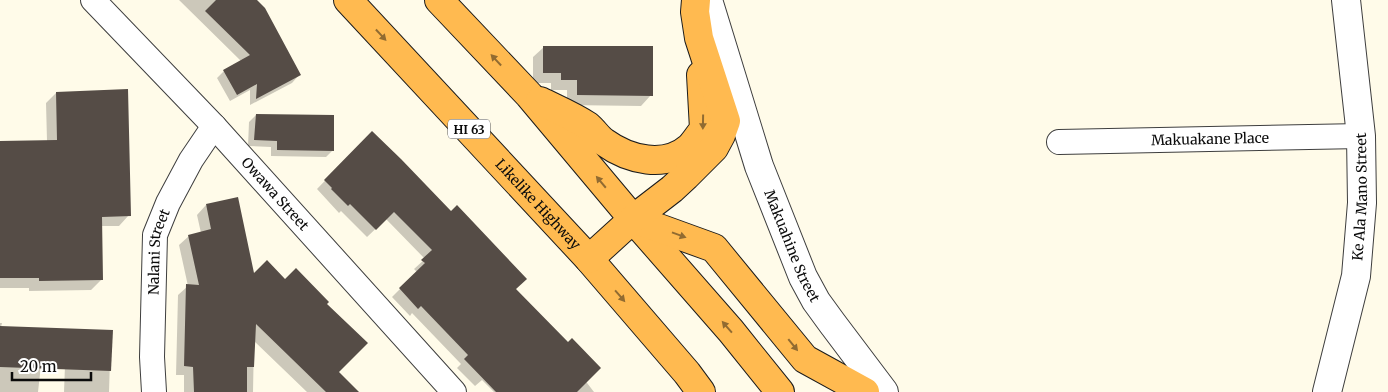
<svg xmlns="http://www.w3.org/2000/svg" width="1388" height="392" font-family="Merriweather,serif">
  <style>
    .shadow { fill: #0003 }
    .building { fill: #554c46 }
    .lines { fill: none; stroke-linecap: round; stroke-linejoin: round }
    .minor-casing { stroke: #3e3e3e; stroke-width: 26 }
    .tertiary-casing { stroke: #3e3e3e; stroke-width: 30 }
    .trunk-casing { stroke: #1c1c1c; stroke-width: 30 }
    .minor { stroke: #fff; stroke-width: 24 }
    .tertiary { stroke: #fff; stroke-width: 28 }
    .trunk { stroke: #ffba50; stroke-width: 28 }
    .oneway { fill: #916b31 }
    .labels { text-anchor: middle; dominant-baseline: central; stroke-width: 5; stroke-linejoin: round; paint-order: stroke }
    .shield { fill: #fff; stroke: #545454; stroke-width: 1 }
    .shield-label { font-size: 12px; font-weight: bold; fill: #0b0b0b }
    .street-label { font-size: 14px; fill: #0b0b0b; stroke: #fff }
  </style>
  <rect width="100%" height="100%" fill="#fffbe9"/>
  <g class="shadow">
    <polygon points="179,0 255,0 299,75 292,83 250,105 250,90 230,101 217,78 224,71 241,61"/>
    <polygon points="544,47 651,95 641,106 567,105 567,90 551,90 551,83 533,83 533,57"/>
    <polygon points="56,93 129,215 119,226 100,226 102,279 91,290 29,291 29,288 0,288 0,142 47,141 46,103"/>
    <polygon points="256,115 333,150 326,157 271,156 271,147 248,146 249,122"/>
    <polygon points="372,132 515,289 594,392 494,392 482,380 475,386 457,368 461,364 412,313 410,316 392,297 417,272 414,269 425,259 386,219 367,237 341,211 339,213 317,189"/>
    <polygon points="206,205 253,275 285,281 326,304 337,372 357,392 307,392 254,341 253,392 184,392 184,375 176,375 178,295 188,286 179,245 189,236 201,233 197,215"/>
    <polygon points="0,323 2,323 1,327 45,329 38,392 0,392"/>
    <polygon points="111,331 109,392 64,392 66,339"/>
  </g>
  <g class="building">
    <polygon points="216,0 257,0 265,8 301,75 256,99 257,84 237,95 223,70 250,55 205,11"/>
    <polygon points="543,46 653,46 653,96 577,95 577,80 561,80 561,73 543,73"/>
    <polygon points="128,89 131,216 102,217 103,280 39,281 39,278 0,278 0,141 57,140 56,92"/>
    <polygon points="256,114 334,115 334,151 277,150 277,141 254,140"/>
    <polygon points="372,131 401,159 451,211 457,205 527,279 516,289 568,342 572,338 601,368 577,392 496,392 464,359 468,355 421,306 418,309 399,288 425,263 421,260 432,250 394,212 376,230 350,204 348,206 331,189 332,188 324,180"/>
    <polygon points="238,197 254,273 267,260 285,279 296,268 329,302 327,304 368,343 339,372 359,392 326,392 256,324 254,367 247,367 247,392 194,392 193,367 184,366 186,284 199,285 188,235 211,229 206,204"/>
    <polygon points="0,326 113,330 111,371 0,367"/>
  </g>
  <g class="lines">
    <defs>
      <g id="minor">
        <path id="s1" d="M93,0L214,126L454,392"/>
        <path id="s2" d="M1059,142L1361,136"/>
        <path id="s3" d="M154,392L152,357L155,235L168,203L191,160L214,126"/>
      </g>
      <g id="tertiary">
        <path id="s4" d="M708,0L759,166L803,277L816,301L832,323L884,392"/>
        <path id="s5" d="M1327,392L1356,276L1362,203L1361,136L1346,0"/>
      </g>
      <g id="trunk">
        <path id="s6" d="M348,0L589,259L687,373L701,392"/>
        <polyline points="439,0 529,95 633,219 731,331 780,392"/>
        <path d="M540,101C556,109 573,116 588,126C594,131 598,138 604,142C629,160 665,169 690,147C695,142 699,135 704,129L701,75"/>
        <polyline points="634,219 714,248 805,359 865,392"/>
        <polyline points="589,259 633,219 672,189 686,176 714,148 721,135 726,121 699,38 695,12 696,0"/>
      </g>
    </defs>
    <use href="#minor" class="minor-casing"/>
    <use href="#tertiary" class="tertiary-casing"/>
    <use href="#trunk" class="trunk-casing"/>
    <use href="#minor" class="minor"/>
    <use href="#tertiary" class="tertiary"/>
    <use href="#trunk" class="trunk"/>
  </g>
  <defs><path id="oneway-solid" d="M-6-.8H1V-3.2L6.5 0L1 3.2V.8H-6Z" transform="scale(1.25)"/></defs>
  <g class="oneway">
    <use href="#oneway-solid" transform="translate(381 35) rotate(47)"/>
    <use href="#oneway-solid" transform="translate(496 60) rotate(-133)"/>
    <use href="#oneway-solid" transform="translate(703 122) rotate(91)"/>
    <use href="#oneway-solid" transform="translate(601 182) rotate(-130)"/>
    <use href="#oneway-solid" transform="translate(679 235) rotate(20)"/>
    <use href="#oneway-solid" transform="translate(620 296) rotate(49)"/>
    <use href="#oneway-solid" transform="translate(727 327) rotate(-131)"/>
    <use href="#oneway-solid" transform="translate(793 345) rotate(51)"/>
  </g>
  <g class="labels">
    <rect class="shield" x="448" y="119.5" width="42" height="19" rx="4"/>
    <g class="shield-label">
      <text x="469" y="129">HI 63</text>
    </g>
    <g class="street-label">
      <text stroke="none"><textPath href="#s2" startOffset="151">Makuakane Place</textPath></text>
      <text stroke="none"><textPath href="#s1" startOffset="266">Owawa Street</textPath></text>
      <text stroke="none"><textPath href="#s5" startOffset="199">Ke Ala Mano Street</textPath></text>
      <text stroke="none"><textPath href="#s6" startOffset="279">Likelike Highway</textPath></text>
      <text stroke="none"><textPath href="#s4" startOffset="260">Makuahine Street</textPath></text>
      <text stroke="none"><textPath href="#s3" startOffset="141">Nalani Street</textPath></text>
    </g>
  </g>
  <path d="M12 372v8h79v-8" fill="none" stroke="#0b0b0b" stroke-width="2.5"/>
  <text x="20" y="372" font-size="15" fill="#0b0b0b" stroke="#ffffff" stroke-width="4" paint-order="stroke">20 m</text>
</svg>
